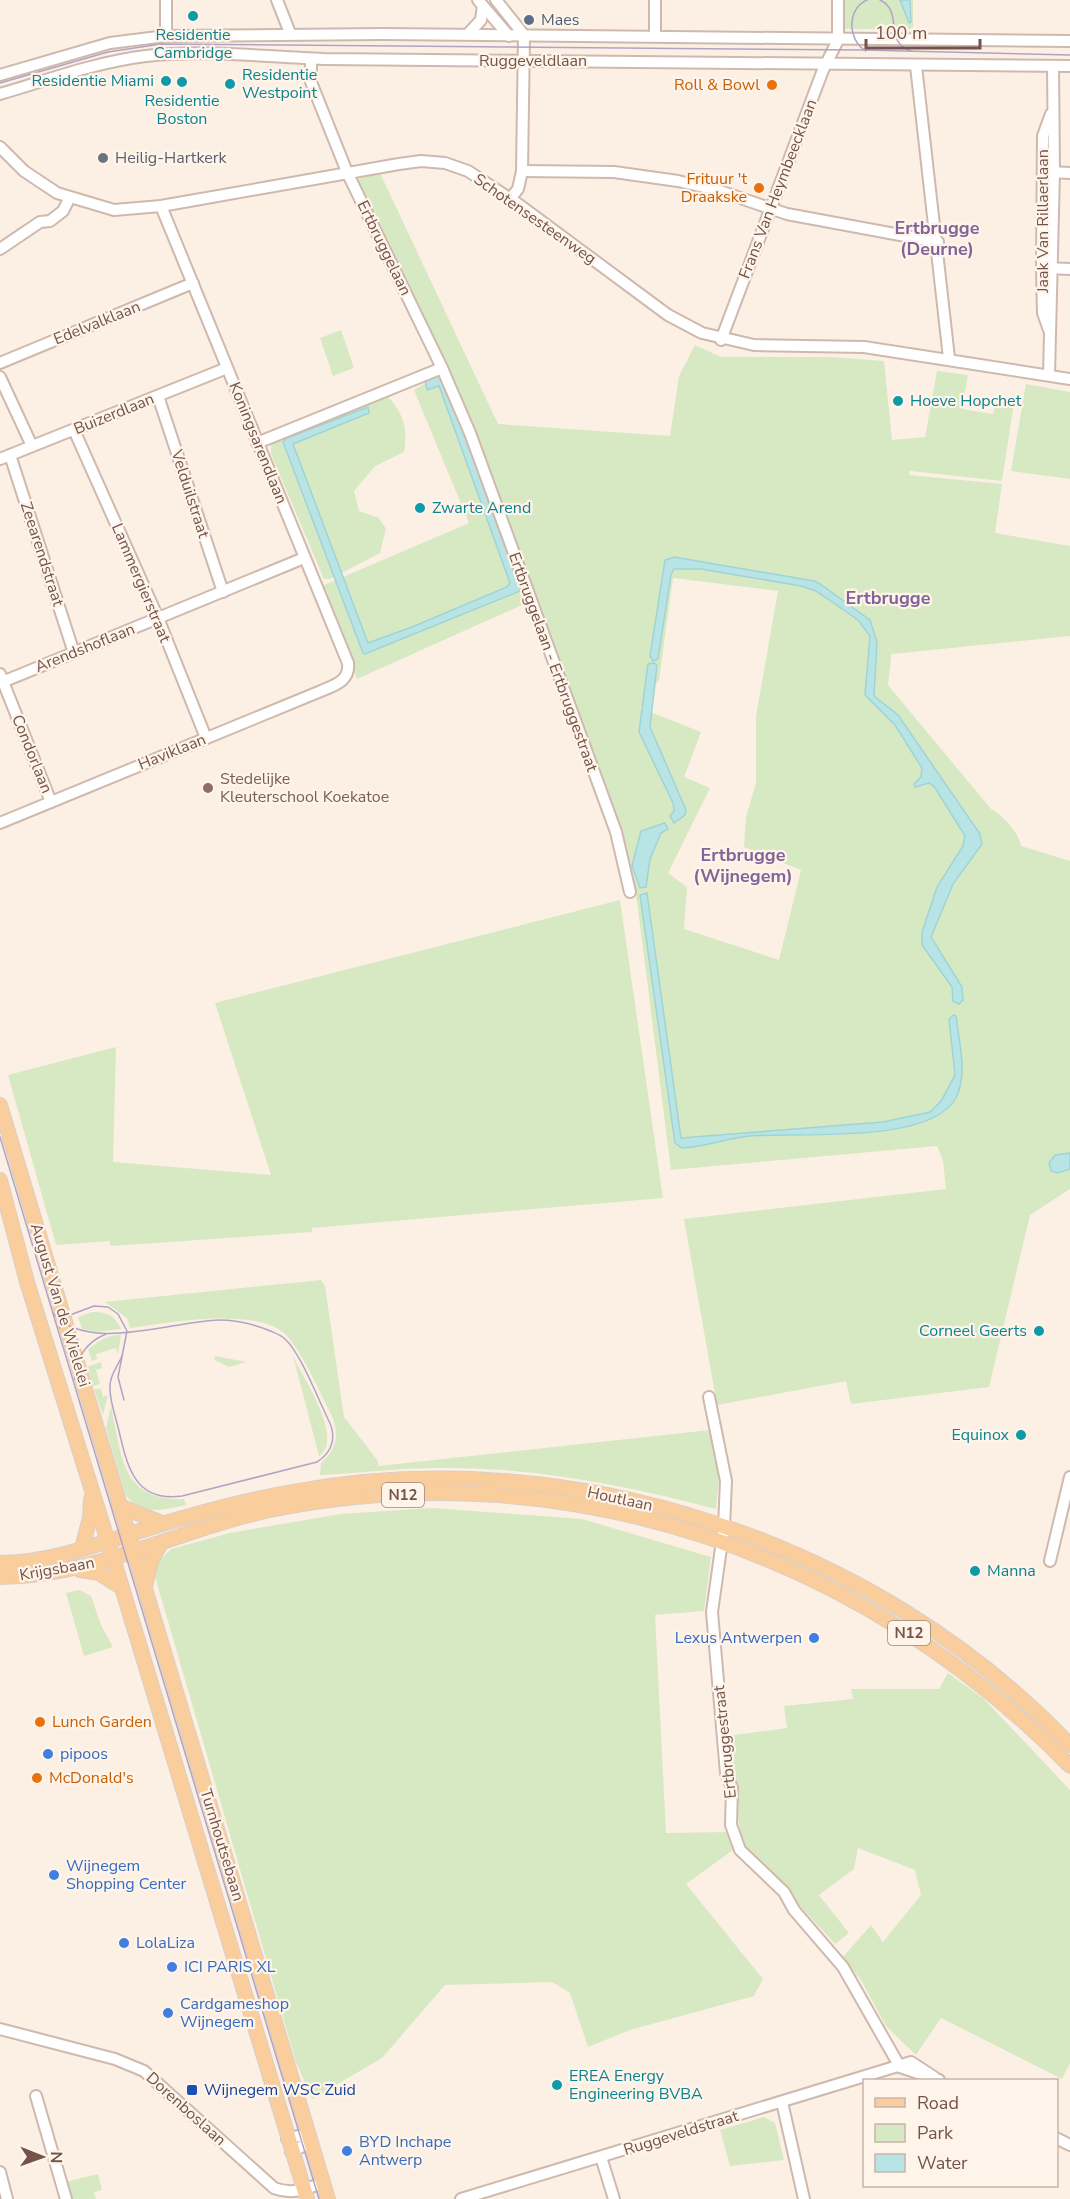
<svg xmlns="http://www.w3.org/2000/svg" width="1070" height="2199" font-family="'Nunito Sans',sans-serif">
  <style>
    .green { fill: #d7e9c3; fill-rule: evenodd }
    .water { fill: #b9e4e5; stroke: #9fd4d7; stroke-width: 1.5 }
    .lines { fill: none; stroke-linecap: round; stroke-linejoin: round }
    .minor-casing { stroke: #cfb9ae; stroke-width: 14 }
    .major-casing { stroke: #d8cfcc; stroke-width: 16 }
    .minor { stroke: #fff; stroke-width: 10 }
    .major { stroke: #facd9d; stroke-width: 14 }
    .tram { stroke: #b2a3c5; stroke-width: 1.5 }
    .culture-dot { fill: #0f9aa8; stroke: #fff4ea; stroke-width: 2 }
    .service-dot { fill: #5c6f8a; stroke: #fff4ea; stroke-width: 2 }
    .food-dot { fill: #e8710a; stroke: #fff4ea; stroke-width: 2 }
    .worship-dot { fill: #6b7280; stroke: #fff4ea; stroke-width: 2 }
    .education-dot { fill: #8d6e63; stroke: #fff4ea; stroke-width: 2 }
    .shop-dot { fill: #3f7fe0; stroke: #fff4ea; stroke-width: 2 }
    .transit-dot { fill: #1a4fb4; stroke: #fff4ea; stroke-width: 2 }
    .labels { text-anchor: middle; dominant-baseline: central; stroke-width: 4.5; stroke-linejoin: round; paint-order: stroke }
    .shield { fill: #fff4ea; stroke: #9e847a; stroke-width: 1.5 }
    .shield-label { font-size: 15px; font-weight: bold; fill: #74544a }
    .service-label { font-size: 16px; fill: #4e5e75; stroke: #fff4ea; text-anchor: start }
    .culture-label { font-size: 16px; fill: #0d838f; stroke: #fff4ea; text-anchor: start }
    .street-label { font-size: 16px; fill: #74544a; stroke: #fff4ea }
    .food-label { font-size: 16px; fill: #c56008; stroke: #fff4ea; text-anchor: end }
    .worship-label { font-size: 16px; fill: #5b616d; stroke: #fff4ea; text-anchor: start }
    .education-label { font-size: 16px; fill: #785e54; stroke: #fff4ea; text-anchor: start }
    .shop-label { font-size: 16px; fill: #366cbe; stroke: #fff4ea; text-anchor: start }
    .transit-label { font-size: 16px; fill: #164399; stroke: #fff4ea; text-anchor: start }
    .neighbourhood-label { font-size: 18px; font-weight: bold; fill: #816598; stroke: #fff4ea }
  </style>
  <rect width="100%" height="100%" fill="#fcf0e4"/>
  <g class="green">
    <polygon points="845,0 913,0 913,29 844,29"/>
    <path d="M380,173L498,424L670,436L679,376L695,345L721,357H831L884,361L892,440L925,437L937,371L968,375L962,409L993,414L996,399L1014,403L1002,481L910,471L909,475L1002,484L995,533L1070,546V636L892,654V649L888,685L991,809C1003,815 1019,833 1021,846L1070,861V1189L1030,1215L989,1387L851,1404L846,1381L717,1405L684,1219L946,1189L943,1161L937,1146L671,1170L637,901L623,848L533,600L357,679L322,586L469,523L414,390L446,371L355,180ZM673,578L778,591L756,716V783L746,817L744,847L801,870L779,960L684,929L687,887L668,873L710,788L684,777L701,732L640,708L659,680Z"/>
    <polygon points="341,330 354,368 333,376 320,338"/>
    <polygon points="1026,384 1070,392 1070,479 1011,471"/>
    <path d="M388,397C404,413 408,431 404,452L375,466L354,491L359,511L379,518L386,529L380,553L330,579H324L271,454V444Z"/>
    <polygon points="620,900 663,1198 312,1228 312,1232 111,1246 109,1241 56,1245 8,1075 116,1047 113,1162 271,1175 215,1003"/>
    <path d="M321,1280L325,1286L344,1417L378,1461V1466L710,1430L719,1478L716,1509C629,1486 540,1468 449,1468C406,1467 363,1473 320,1475L321,1463C336,1449 339,1438 333,1418C321,1395 304,1356 288,1337C260,1305 167,1323 130,1328L127,1318L105,1302Z"/>
    <path d="M92,1312C106,1311 116,1316 121,1329L96,1332L82,1329L78,1317Z"/>
    <path d="M121,1334L118,1354L116,1348L96,1354L97,1359L92,1361L88,1350C97,1341 107,1336 121,1334Z"/>
    <polygon points="215,1356 247,1362 229,1367 214,1360"/>
    <path d="M293,1356C303,1377 345,1440 319,1456Z"/>
    <polygon points="101,1362 102,1368 96,1370 100,1384 93,1386 87,1367"/>
    <polygon points="94,1389 101,1389 103,1397 108,1395 103,1415"/>
    <path d="M111,1406C122,1455 120,1501 184,1499L186,1505C162,1510 140,1517 125,1494L106,1428Z"/>
    <polygon points="433,1508 582,1519 711,1557 704,1611 655,1615 666,1833 726,1832 733,1850 686,1884 763,1979 754,1996 630,2030 588,2047 570,1993 552,1982 445,1985 382,2058 312,2099 296,2062 154,1573 157,1563 171,1549 230,1533 340,1514"/>
    <polygon points="79,1590 91,1596 101,1625 113,1647 84,1656 66,1593"/>
    <polygon points="948,1673 984,1699 1070,1790 1070,2063 1062,2079 941,2018 916,2055 886,2026 861,1980 842,1958 871,1925 883,1942 921,1895 915,1870 858,1848 854,1869 819,1895 849,1933 835,1944 746,1847 740,1832 728,1736 787,1728 784,1706 853,1699 851,1689 939,1689"/>
    <polygon points="764,2117 775,2123 784,2160 730,2166 720,2130"/>
    <polygon points="98,2174 102,2190 94,2192 96,2199 70,2199 65,2182"/>
  </g>
  <g class="water">
    <polygon points="900,0 910,0 911,22 909,23"/>
    <polygon points="440,376 445,379 521,586 520,591 365,654 363,653 283,442 287,438 368,407 369,413 293,444 368,643 412,627 507,587 510,583 439,386 427,390 425,380"/>
    <polygon points="674,557 814,581 820,584 870,620 877,642 874,696 898,715 980,834 982,844 953,884 931,937 962,987 963,1000 959,1004 953,1001 952,987 922,945 922,932 937,887 963,846 965,836 934,786 929,783 915,787 914,784 921,777 922,768 895,725 865,695 870,636 858,620 816,591 801,586 701,569 674,569 671,575 658,659 653,661 650,656 665,560"/>
    <polygon points="654,663 657,665 650,727 686,810 685,815 674,823 670,816 674,811 673,803 639,732 648,664"/>
    <polygon points="665,823 668,829 661,833 650,859 646,887 640,888 632,866 641,831"/>
    <path d="M647,893L681,1138L883,1122L930,1112L941,1101L955,1075L949,1019L954,1015L956,1016C959,1042 968,1074 956,1098C930,1145 797,1132 750,1136C727,1138 706,1147 682,1148L675,1143L640,895Z"/>
    <polygon points="1070,1153 1070,1169 1058,1173 1051,1171 1049,1163 1055,1155"/>
  </g>
  <g class="lines">
    <defs>
      <g id="minor">
        <polyline points="277,0 290,33"/>
        <polyline points="478,0 509,36"/>
        <polyline points="496,0 524,35 522,171 518,189 510,199"/>
        <polyline points="838,0 838,40"/>
        <polyline points="468,34 481,20 483,6"/>
        <polyline points="166,36 166,0"/>
        <polyline points="655,36 655,0"/>
        <polyline points="311,59 311,82 347,172 442,368 470,433 616,832 630,892"/>
        <polyline points="916,66 949,358"/>
        <polyline points="0,75 110,43 166,36 382,34 1070,41"/>
        <path d="M0,94C48,80 96,62 146,56C204,49 265,57 324,59L1070,66"/>
        <polyline points="0,147 24,171 57,193 114,210 161,206 399,164 421,161 445,163 468,171 518,204 668,315 702,333 754,345 864,347 1070,379"/>
        <polyline points="522,171 614,172 678,181 717,190 787,214 938,242"/>
        <polyline points="1049,172 1070,173"/>
        <polyline points="0,249 40,222 50,221 63,211 69,199"/>
        <polyline points="1046,268 1070,269"/>
        <polyline points="1049,330 1043,313 1042,268 1043,136 1051,114"/>
        <polyline points="721,340 823,70 838,40"/>
        <polyline points="0,363 193,283"/>
        <polyline points="1049,375 1054,172 1053,66"/>
        <polyline points="0,377 32,446"/>
        <polyline points="158,396 223,592"/>
        <polyline points="74,430 158,618 206,738"/>
        <polyline points="257,443 442,368"/>
        <polyline points="10,455 74,653"/>
        <polyline points="0,459 227,368"/>
        <polyline points="0,674 51,802"/>
        <polyline points="0,683 304,558"/>
        <path d="M0,823L321,691C335,685 350,681 348,663L161,206"/>
        <polyline points="709,1397 726,1481 724,1527 712,1612 726,1773 732,1788 731,1825 740,1850 784,1892 794,1910 843,1967 900,2067 939,2080"/>
        <polyline points="1050,1561 1070,1477"/>
        <path d="M0,2029L115,2059L144,2071L274,2188C292,2195 305,2189 323,2183"/>
        <polyline points="36,2096 66,2199"/>
        <polyline points="782,2102 804,2199"/>
        <polyline points="1056,2138 1070,2145"/>
        <polyline points="287,2139 298,2136 310,2138"/>
        <polyline points="291,2152 303,2146 310,2138"/>
        <polyline points="601,2157 614,2199"/>
        <polyline points="0,2172 7,2199"/>
        <polyline points="461,2199 911,2062 934,2077"/>
      </g>
      <g id="major">
        <polyline points="0,1105 328,2199"/>
        <polyline points="0,1180 27,1282 113,1558 307,2199"/>
        <polyline points="119,1506 162,1523"/>
        <polyline points="82,1549 90,1517 91,1499"/>
        <path d="M0,1563C50,1563 98,1544 146,1529C194,1514 242,1501 292,1492C569,1440 876,1541 1070,1745"/>
        <polyline points="80,1570 99,1573 121,1587"/>
        <path d="M0,1577C96,1577 183,1527 275,1509C568,1451 864,1554 1070,1766"/>
        <polyline points="145,1587 151,1561 161,1543"/>
      </g>
    </defs>
    <use href="#minor" class="minor-casing"/>
    <use href="#major" class="major-casing"/>
    <use href="#minor" class="minor"/>
    <use href="#major" class="major"/>
    <g class="tram">
      <path d="M880,0C904,11 883,42 911,51"/>
      <path d="M866,51C848,41 846,9 867,0"/>
      <polyline points="0,83 108,52 161,44 863,50 1070,55"/>
      <polyline points="0,1137 319,2199"/>
      <path d="M53,1313C87,1354 172,1321 219,1320C237,1320 253,1324 268,1330C274,1333 280,1334 285,1339C300,1352 318,1399 328,1419C337,1436 333,1452 317,1462L182,1496C133,1503 127,1464 118,1427C115,1414 109,1399 110,1386C110,1374 118,1366 122,1356"/>
      <polyline points="59,1328 70,1315 94,1306 108,1307 118,1314 127,1331 118,1377 124,1400"/>
      <path d="M75,1380C75,1359 86,1342 106,1334"/>
    </g>
  </g>
  <g class="culture-dot">
    <circle cx="193" cy="16" r="6"/>
    <circle cx="166" cy="81" r="6"/>
    <circle cx="182" cy="82" r="6"/>
    <circle cx="230" cy="84" r="6"/>
    <circle cx="898" cy="401" r="6"/>
    <circle cx="420" cy="508" r="6"/>
    <circle cx="1039" cy="1331" r="6"/>
    <circle cx="1021" cy="1435" r="6"/>
    <circle cx="975" cy="1571" r="6"/>
    <circle cx="557" cy="2085" r="6"/>
  </g>
  <circle class="service-dot" cx="529" cy="20" r="6"/>
  <g class="food-dot">
    <circle cx="772" cy="85" r="6"/>
    <circle cx="759" cy="188" r="6"/>
    <circle cx="40" cy="1722" r="6"/>
    <circle cx="37" cy="1778" r="6"/>
  </g>
  <circle class="worship-dot" cx="103" cy="158" r="6"/>
  <circle class="education-dot" cx="208" cy="788" r="6"/>
  <g class="shop-dot">
    <circle cx="814" cy="1638" r="6"/>
    <circle cx="48" cy="1754" r="6"/>
    <circle cx="54" cy="1875" r="6"/>
    <circle cx="124" cy="1943" r="6"/>
    <circle cx="172" cy="1967" r="6"/>
    <circle cx="168" cy="2013" r="6"/>
    <circle cx="347" cy="2151" r="6"/>
  </g>
  <rect class="transit-dot" x="186" y="2084" width="12" height="12" rx="3"/>
  <g class="labels">
    <g class="shield">
      <rect x="382" y="1483" width="42" height="24" rx="4.5"/>
      <rect x="888" y="1621" width="42" height="24" rx="4.5"/>
    </g>
    <g class="shield-label">
      <text x="403" y="1495">N12</text>
      <text x="909" y="1633">N12</text>
    </g>
    <g class="service-label">
      <text x="541" y="20">Maes</text>
    </g>
    <g class="culture-label">
      <text x="193" y="35" text-anchor="middle">Residentie<tspan x="193" dy="18">Cambridge</tspan></text>
      <text x="242" y="75">Residentie<tspan x="242" dy="18">Westpoint</tspan></text>
      <text x="154" y="81" text-anchor="end">Residentie Miami</text>
      <text x="182" y="101" text-anchor="middle">Residentie<tspan x="182" dy="18">Boston</tspan></text>
      <text x="910" y="401">Hoeve Hopchet</text>
      <text x="432" y="508">Zwarte Arend</text>
      <text x="1027" y="1331" text-anchor="end">Corneel Geerts</text>
      <text x="1009" y="1435" text-anchor="end">Equinox</text>
      <text x="987" y="1571">Manna</text>
      <text x="569" y="2076">EREA Energy<tspan x="569" dy="18">Engineering BVBA</tspan></text>
    </g>
    <g class="street-label">
      <text x="533" y="61">Ruggeveldlaan</text>
      <text transform="translate(778 189) rotate(-69)">Frans Van Heymbeecklaan</text>
      <text transform="translate(535 219) rotate(35)">Schotensesteenweg</text>
      <text transform="translate(1043 221) rotate(-90)">Jaak Van Rillaerlaan</text>
      <text transform="translate(384 248) rotate(64)">Ertbruggelaan</text>
      <text transform="translate(97 323) rotate(-22)">Edelvalklaan</text>
      <text transform="translate(114 414) rotate(-22)">Buizerdlaan</text>
      <text transform="translate(258 443) rotate(68)">Koningsarendlaan</text>
      <text transform="translate(190 494) rotate(72)">Velduilstraat</text>
      <text transform="translate(42 554) rotate(72)">Zeearendstraat</text>
      <text transform="translate(141 583) rotate(67)">Lammergierstraat</text>
      <text transform="translate(85 648) rotate(-22)">Arendshoflaan</text>
      <text transform="translate(553 662) rotate(70)">Ertbruggelaan - Ertbruggestraat</text>
      <text transform="translate(172 752) rotate(-22)">Haviklaan</text>
      <text transform="translate(32 754) rotate(68)">Condorlaan</text>
      <text transform="translate(60 1305) rotate(73)">August Van de Wielelei</text>
      <text transform="translate(620 1499) rotate(12)">Houtlaan</text>
      <text transform="translate(57 1569) rotate(-10)">Krijgsbaan</text>
      <text transform="translate(725 1742) rotate(-96)">Ertbruggestraat</text>
      <text transform="translate(222 1845) rotate(73)">Turnhoutsebaan</text>
      <text transform="translate(186 2109) rotate(42)">Dorenboslaan</text>
      <text transform="translate(681 2133) rotate(-17)">Ruggeveldstraat</text>
    </g>
    <g class="food-label">
      <text x="760" y="85">Roll &amp; Bowl</text>
      <text x="747" y="179">Frituur 't<tspan x="747" dy="18">Draakske</tspan></text>
      <text x="52" y="1722" text-anchor="start">Lunch Garden</text>
      <text x="49" y="1778" text-anchor="start">McDonald's</text>
    </g>
    <g class="worship-label">
      <text x="115" y="158">Heilig-Hartkerk</text>
    </g>
    <g class="education-label">
      <text x="220" y="779">Stedelijke<tspan x="220" dy="18">Kleuterschool Koekatoe</tspan></text>
    </g>
    <g class="shop-label">
      <text x="802" y="1638" text-anchor="end">Lexus Antwerpen</text>
      <text x="60" y="1754">pipoos</text>
      <text x="66" y="1866">Wijnegem<tspan x="66" dy="18">Shopping Center</tspan></text>
      <text x="136" y="1943">LolaLiza</text>
      <text x="184" y="1967">ICI PARIS XL</text>
      <text x="180" y="2004">Cardgameshop<tspan x="180" dy="18">Wijnegem</tspan></text>
      <text x="359" y="2142">BYD Inchape<tspan x="359" dy="18">Antwerp</tspan></text>
    </g>
    <g class="transit-label">
      <text x="204" y="2090">Wijnegem WSC Zuid</text>
    </g>
    <g class="neighbourhood-label">
      <text x="937" y="228">Ertbrugge<tspan x="937" dy="21">(Deurne)</tspan></text>
      <text x="888" y="598">Ertbrugge</text>
      <text x="743" y="855">Ertbrugge<tspan x="743" dy="21">(Wijnegem)</tspan></text>
    </g>
  </g>
  <rect x="863" y="2079" width="195" height="108" fill="#fff4ea" stroke="#c7b4aa" stroke-width="1.5"/>
  <rect x="875" y="2098" width="30" height="9" fill="#facd9d" stroke="#c7b4aa" stroke-width="1.5"/>
  <text x="917" y="2109" font-size="18" fill="#74544a">Road</text>
  <rect x="875" y="2124" width="30" height="18" fill="#d7e9c3" stroke="#c7b4aa" stroke-width="1.5"/>
  <text x="917" y="2139" font-size="18" fill="#74544a">Park</text>
  <rect x="875" y="2154" width="30" height="18" fill="#b9e4e5" stroke="#c7b4aa" stroke-width="1.5"/>
  <text x="917" y="2169" font-size="18" fill="#74544a">Water</text>
  <g transform="translate(42 2157) rotate(91)" stroke="#fff4ea" stroke-width="4.5" paint-order="stroke">
  <path d="M0-4.5L10 22L0 15L-10 22Z" fill="#74544a"/>
  <text y="-9" font-size="16" font-weight="bold" text-anchor="middle" fill="#74544a">N</text>
  </g>
  <path d="M866 39v9h114v-9" fill="none" stroke="#74544a" stroke-width="3"/>
  <text x="875" y="39" font-size="18" fill="#74544a" stroke="#fff4ea" stroke-width="4.5" paint-order="stroke">100 m</text>
</svg>
